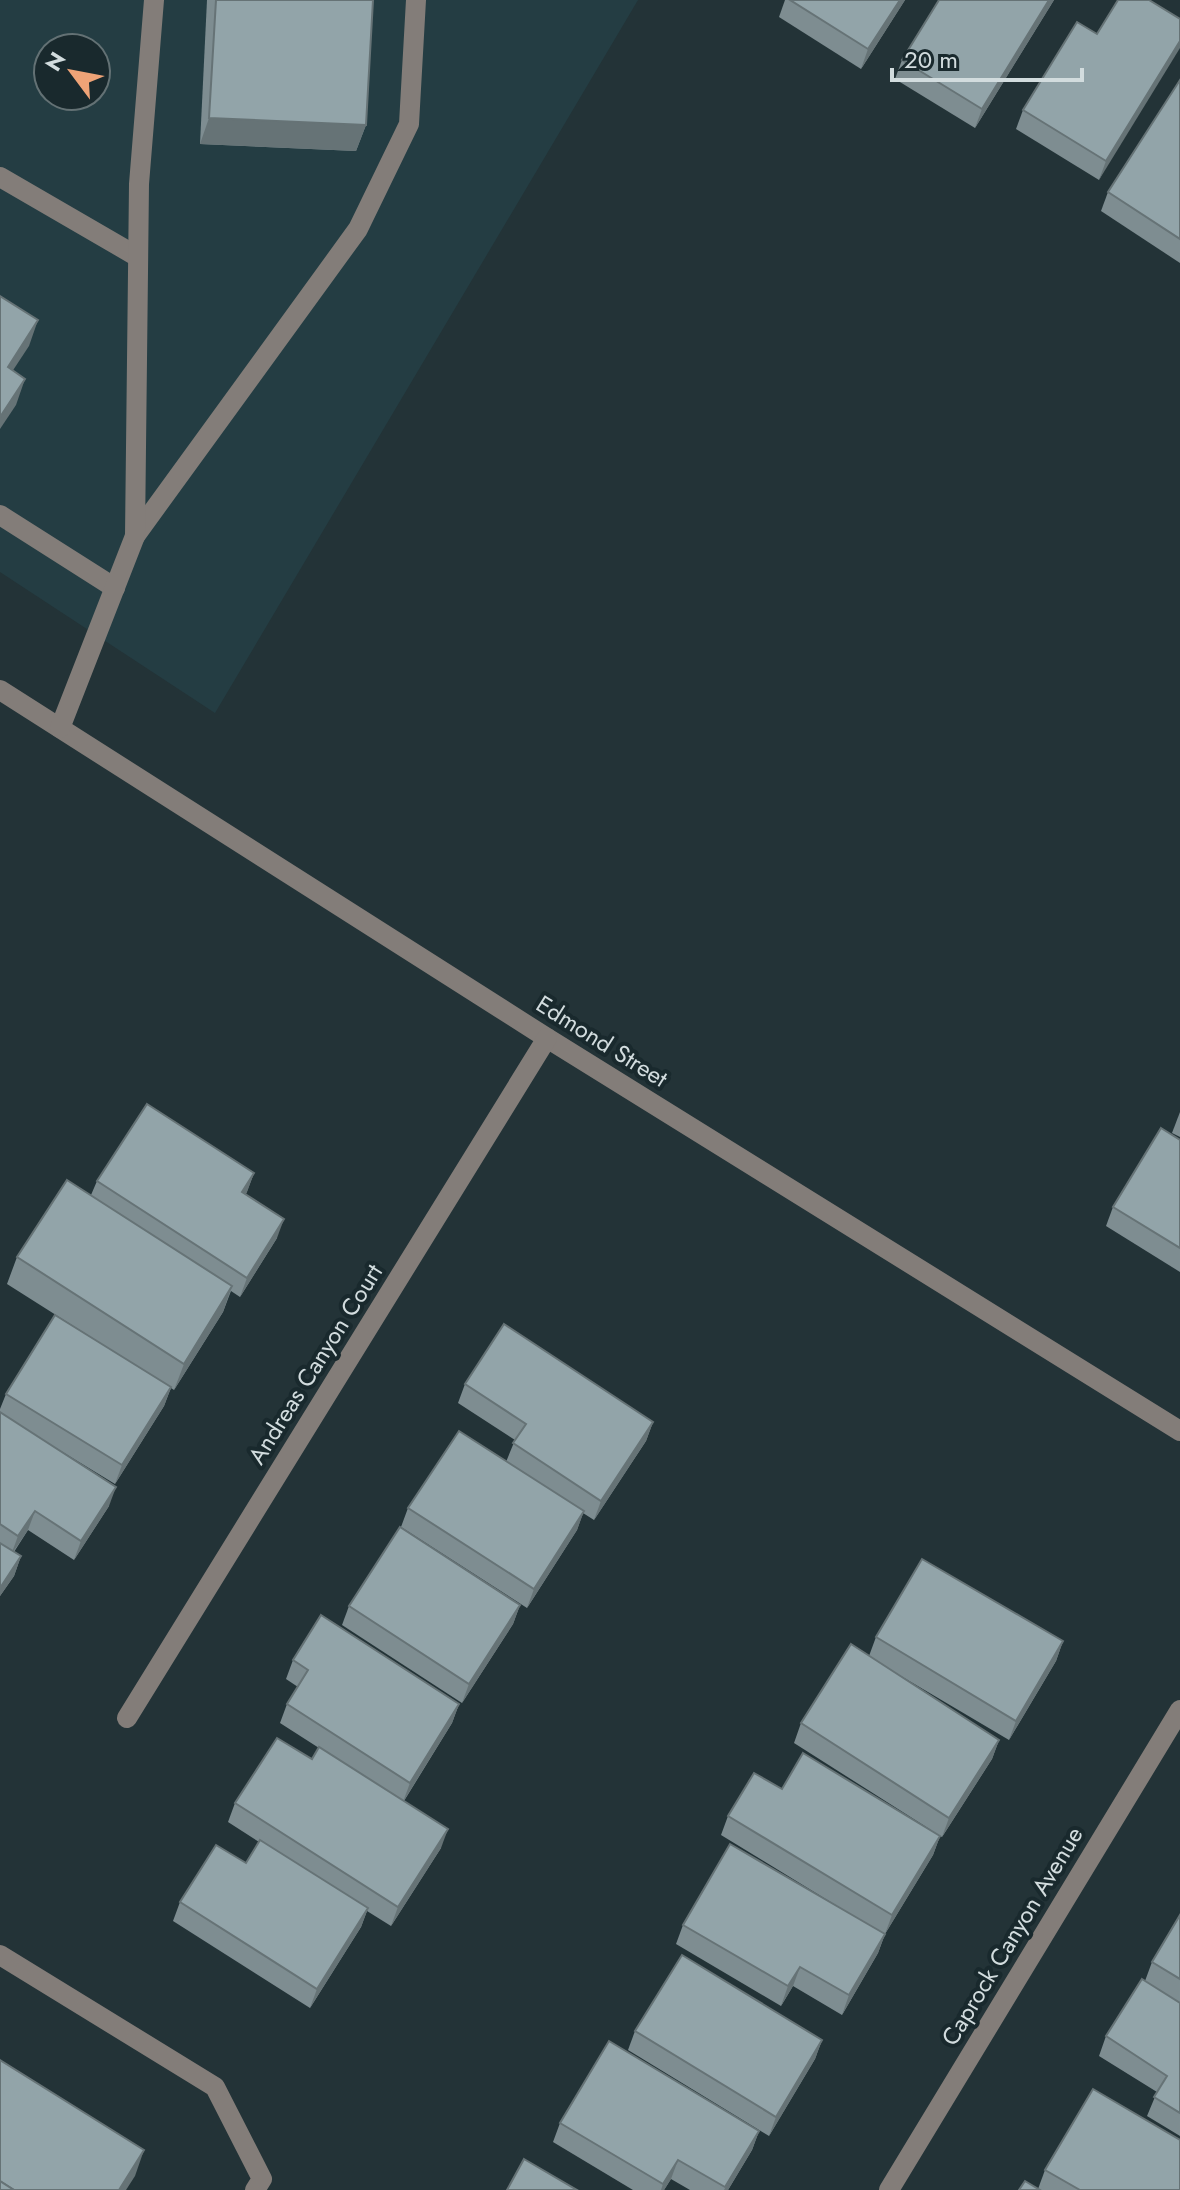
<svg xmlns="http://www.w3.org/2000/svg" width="1180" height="2190" font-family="Jost,sans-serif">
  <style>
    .built { fill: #243d43; fill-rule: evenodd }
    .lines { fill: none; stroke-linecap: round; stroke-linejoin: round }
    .minor { stroke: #837d79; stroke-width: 20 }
    .wall { fill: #7e8d91 }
    .shaded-wall { fill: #667376 }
    .building { fill: #92a4a9; stroke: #667376; stroke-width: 2 }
    .labels { text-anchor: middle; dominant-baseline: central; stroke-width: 8; stroke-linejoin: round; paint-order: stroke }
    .street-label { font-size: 24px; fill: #d2dcde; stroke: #19292d }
  </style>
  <rect width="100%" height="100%" fill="#233337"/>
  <path class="built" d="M0,0H638L215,713L0,572ZM48,48H96V96H48Z"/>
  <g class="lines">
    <g class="minor">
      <polyline points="0,177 138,257"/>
      <polyline points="0,515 115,588"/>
      <polyline points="135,536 358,229 409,124 416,0"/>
      <polyline points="0,690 547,1038 1180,1431"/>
      <polyline points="60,728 135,536 139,184 154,0"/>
      <polyline points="127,1718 547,1038"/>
      <polyline points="0,1955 215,2087 262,2179 255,2190"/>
      <polyline points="889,2190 1180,1710"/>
    </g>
  </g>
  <g class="wall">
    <polygon points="207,0 373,0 366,125 356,151 200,144"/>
    <polygon points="785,0 905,0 861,69 779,17"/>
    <polygon points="939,0 1054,0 975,128 895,79 902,60"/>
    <polygon points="1180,19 1099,180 1016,129 1023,110 1097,34"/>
    <polygon points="1180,80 1180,263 1101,211 1108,192"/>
    <polygon points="1180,1112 1180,1137 1172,1133"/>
    <polygon points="1180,1140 1180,1272 1106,1226 1113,1207"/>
    <polygon points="254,1173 246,1194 277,1238 240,1297 231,1291 223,1312 174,1390 171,1388 164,1406 115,1484 51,1445 109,1506 74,1560 28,1530 14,1552 21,1556 14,1576 0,1596 0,1409 6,1394 108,1348 7,1284 17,1257 91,1195 97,1181"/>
    <polygon points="465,1384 653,1422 646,1441 594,1520 583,1513 577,1530 527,1608 401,1527 408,1508 506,1462 515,1440 458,1403"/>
    <polygon points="520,1605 513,1624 462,1703 342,1625 349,1606"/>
    <polygon points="876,1637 1063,1641 1056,1661 1009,1740 889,1669 999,1740 992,1759 942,1837 940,1836 933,1855 885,1934 878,1953 842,2015 793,1986 781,2006 676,1944 683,1925 868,1925 721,1835 728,1816 782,1789 931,1830 794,1743 801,1723 869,1656"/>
    <polygon points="293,1660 459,1704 452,1723 404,1801 441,1848 391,1926 367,1911 361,1927 310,2008 173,1921 180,1902 246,1863 259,1842 228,1822 235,1803 312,1759 319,1748 280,1723 287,1704 298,1687 286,1679"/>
    <polygon points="1180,1915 1180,2136 1147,2116 1157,2092 1099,2056 1106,2036 1145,1981 1152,1962"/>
    <polygon points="635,2031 822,2040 815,2059 769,2136 628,2050"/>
    <polygon points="560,2123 759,2131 752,2150 728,2190 690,2190 671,2179 664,2190 633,2190 553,2142"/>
    <polygon points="1045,2170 1180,2190 1041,2190 1038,2189"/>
  </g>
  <g class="shaded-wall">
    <polygon points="900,0 905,0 861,69 868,49"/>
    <polygon points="1049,0 1054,0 975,128 982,109"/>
    <polygon points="1180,41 1180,48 1099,180 1106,161"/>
    <polygon points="209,118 366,125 356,151 200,144"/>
    <polygon points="38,320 29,346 0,390 8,367"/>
    <polygon points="25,379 16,405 0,429 0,417"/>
    <polygon points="254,1173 247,1192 235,1211 242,1192"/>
    <polygon points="284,1219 277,1238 240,1297 247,1278"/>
    <polygon points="232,1286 223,1312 174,1390 184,1364"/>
    <polygon points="171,1387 164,1406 115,1484 122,1465"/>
    <polygon points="653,1422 646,1441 594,1520 601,1501"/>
    <polygon points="116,1487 109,1506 74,1560 81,1541"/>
    <polygon points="35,1511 28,1530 11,1555 18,1536"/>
    <polygon points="584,1511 577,1530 527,1608 534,1589"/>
    <polygon points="21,1556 14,1576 0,1596 0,1588"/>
    <polygon points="520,1605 513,1624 462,1703 469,1684"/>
    <polygon points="1063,1641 1056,1661 1009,1740 1016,1721"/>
    <polygon points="459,1704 452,1723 403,1802 410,1783"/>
    <polygon points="999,1740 992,1759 942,1837 949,1818"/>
    <polygon points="448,1829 441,1848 391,1926 398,1907"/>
    <polygon points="940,1836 933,1855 885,1934 878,1953 842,2015 849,1995 885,1934 892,1915"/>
    <polygon points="368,1908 361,1927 310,2008 317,1989"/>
    <polygon points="800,1967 793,1986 781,2006 788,1986"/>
    <polygon points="822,2040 815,2059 769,2136 776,2117"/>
    <polygon points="759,2131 752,2150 728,2190 724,2190"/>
    <polygon points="144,2150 135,2176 126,2190 119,2190"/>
    <polygon points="678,2160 671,2179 664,2190 661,2190 663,2184"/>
  </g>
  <g class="building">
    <polygon points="216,0 373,0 366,125 209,118"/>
    <polygon points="790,0 900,0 868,49"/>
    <polygon points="939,0 1049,0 982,109 902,60"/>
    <polygon points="1118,0 1149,0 1180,19 1180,41 1106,161 1023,110 1077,22 1097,34"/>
    <polygon points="1180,80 1180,239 1108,192"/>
    <polygon points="0,296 38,320 8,367 25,379 0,417"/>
    <polygon points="147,1104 254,1173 242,1192 284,1219 247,1278 97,1181"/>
    <polygon points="1161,1128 1180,1140 1180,1248 1113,1207"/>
    <polygon points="67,1180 232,1286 184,1364 17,1257"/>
    <polygon points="55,1315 171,1387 122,1465 6,1394"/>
    <polygon points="504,1324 653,1422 601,1501 513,1443 526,1424 465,1384"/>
    <polygon points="0,1412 116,1487 81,1541 35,1511 18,1536 0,1524"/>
    <polygon points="459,1431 584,1511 534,1589 408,1508"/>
    <polygon points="400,1527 520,1605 469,1684 349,1606"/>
    <polygon points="0,1543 21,1556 0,1588"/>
    <polygon points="922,1559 1063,1641 1016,1721 876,1637"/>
    <polygon points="321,1615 459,1704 410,1783 287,1704 308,1670 293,1660"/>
    <polygon points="851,1644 999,1740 949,1818 801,1723"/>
    <polygon points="277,1738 312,1759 319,1747 448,1829 398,1907 235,1803"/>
    <polygon points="803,1753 940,1836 892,1915 728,1816 754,1773 782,1789"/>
    <polygon points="260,1840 368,1908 317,1989 180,1902 216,1845 246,1863"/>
    <polygon points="730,1844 885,1934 849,1995 800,1967 788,1986 683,1925"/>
    <polygon points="1180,1915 1180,1979 1152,1962"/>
    <polygon points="682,1955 822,2040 776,2117 635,2031"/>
    <polygon points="1142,1979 1180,2003 1180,2113 1154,2097 1167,2076 1106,2036"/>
    <polygon points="609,2041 759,2131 725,2187 678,2160 663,2184 560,2123"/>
    <polygon points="0,2060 144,2150 119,2190 14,2190 0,2181"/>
    <polygon points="1093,2089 1180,2140 1180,2190 1080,2190 1045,2170"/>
    <polygon points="524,2159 577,2190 507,2190"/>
    <polygon points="0,2181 14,2190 0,2190"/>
    <polygon points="1025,2181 1040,2190 1019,2190"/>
  </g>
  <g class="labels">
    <g class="street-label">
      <text transform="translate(602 1041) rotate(32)">Edmond Street</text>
      <text transform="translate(315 1364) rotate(-58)">Andreas Canyon Court</text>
      <text transform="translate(1012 1936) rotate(-59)">Caprock Canyon Avenue</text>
    </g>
  </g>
  <g transform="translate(72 72) rotate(302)"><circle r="38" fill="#19292d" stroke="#637174" stroke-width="2"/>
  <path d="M0-6L14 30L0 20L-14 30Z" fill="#efa377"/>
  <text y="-12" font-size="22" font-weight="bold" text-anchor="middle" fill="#d2dcde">N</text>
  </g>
  <path d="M892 68v12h190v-12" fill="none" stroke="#d2dcde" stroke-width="4"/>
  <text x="904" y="68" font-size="24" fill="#d2dcde" stroke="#19292d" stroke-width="6" paint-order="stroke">20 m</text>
</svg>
